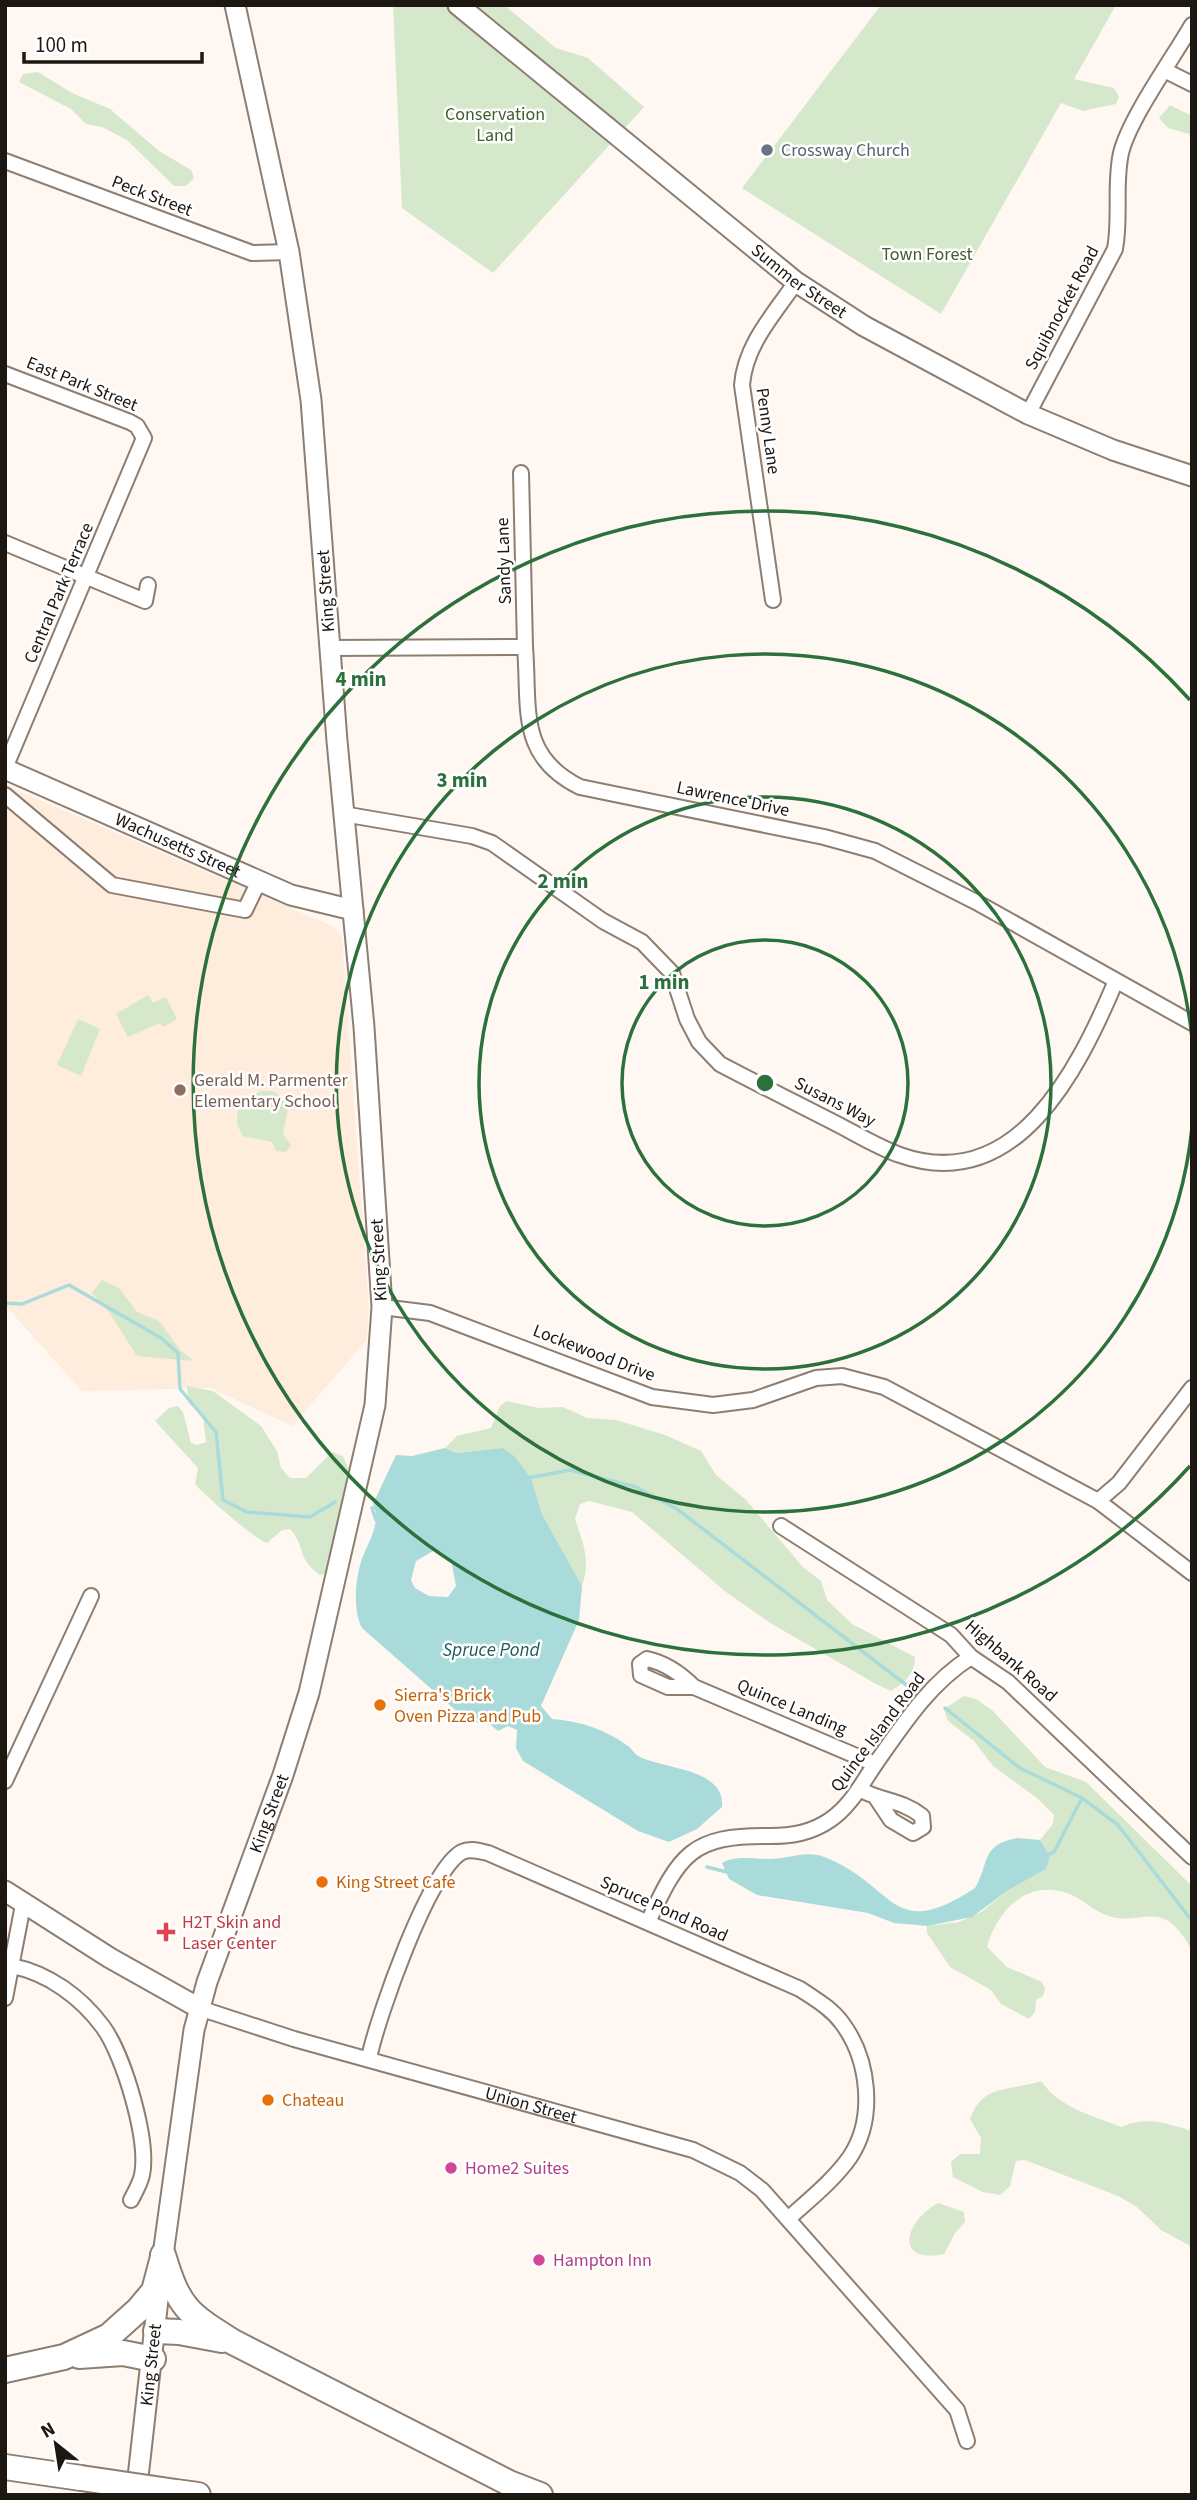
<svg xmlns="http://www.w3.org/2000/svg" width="1197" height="2500" font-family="'Source Sans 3',sans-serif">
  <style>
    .built { fill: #feecdc }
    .green { fill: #d5e8cb }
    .water { fill: #a9dbda; fill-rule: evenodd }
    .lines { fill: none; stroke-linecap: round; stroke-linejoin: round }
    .stream { stroke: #a9dbda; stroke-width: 3.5 }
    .street-casing { stroke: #8d7e71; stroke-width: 18 }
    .secondary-casing { stroke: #8d7e71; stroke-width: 23 }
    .highway-casing { stroke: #8d7e71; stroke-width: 28 }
    .street { stroke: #fff; stroke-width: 14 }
    .secondary { stroke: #fff; stroke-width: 19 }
    .highway { stroke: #fff; stroke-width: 24 }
    .highway-bridge-casing { stroke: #8d7e71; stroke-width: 28; stroke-linecap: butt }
    .highway-bridge { stroke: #fff; stroke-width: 24 }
    .ring { fill: none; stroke: #2c703b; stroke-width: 3.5 }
    .worship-dot { fill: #6b7280; stroke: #fff; stroke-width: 2.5 }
    .education-dot { fill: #8d6e63; stroke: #fff; stroke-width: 2.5 }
    .food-dot { fill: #e8710a; stroke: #fff; stroke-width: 2.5 }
    .health-dot { fill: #e0444e; stroke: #fff; stroke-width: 2.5 }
    .hotel-dot { fill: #d1479c; stroke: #fff; stroke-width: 2.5 }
    .labels { text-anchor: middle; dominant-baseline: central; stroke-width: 5; stroke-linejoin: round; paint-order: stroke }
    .park-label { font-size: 18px; fill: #405e2e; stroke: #fff }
    .worship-label { font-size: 18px; fill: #5b616d; stroke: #fff; text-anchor: start }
    .street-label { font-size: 18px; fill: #1d1712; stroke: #fff }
    .education-label { font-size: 18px; fill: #785e54; stroke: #fff; text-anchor: start }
    .food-label { font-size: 18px; fill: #c56008; stroke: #fff; text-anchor: start }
    .health-label { font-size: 18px; fill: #be3a42; stroke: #fff; text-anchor: start }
    .hotel-label { font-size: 18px; fill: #b23c85; stroke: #fff; text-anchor: start }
    .water-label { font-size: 19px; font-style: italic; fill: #195c5c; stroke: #fff }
    .centre { fill: #2c703b; stroke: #fff; stroke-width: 3.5 }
    .ring-label { font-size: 21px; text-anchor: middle; font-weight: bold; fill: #2c703b; stroke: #fff; stroke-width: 5; stroke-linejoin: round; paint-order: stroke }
  </style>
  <rect width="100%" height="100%" fill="#fff8f2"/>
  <polygon class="built" points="5,785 332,926 342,937 369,1311 366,1341 292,1426 211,1388 82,1391 5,1305"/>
  <g class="green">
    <polygon points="393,5 504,5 556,48 588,58 644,107 493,273 402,208"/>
    <polygon points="881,5 1116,5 1074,79 1114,88 1119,97 1116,104 1083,111 1061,103 941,314 742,188"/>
    <polygon points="38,72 72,93 110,109 159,151 191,170 194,178 186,186 174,186 127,140 102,127 86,124 71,109 19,82 23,74"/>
    <polygon points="1170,105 1192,116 1192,142 1189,134 1168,128 1159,118"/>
    <polygon points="148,995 153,1003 166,997 177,1019 163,1027 160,1023 128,1037 116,1014"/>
    <polygon points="78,1019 100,1029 81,1076 57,1065"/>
    <path d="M262,1091H273L289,1103L283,1134L291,1145L286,1152L276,1151L272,1142L243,1136C229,1115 241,1099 262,1091Z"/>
    <polygon points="102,1280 119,1288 137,1312 159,1321 181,1351 194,1361 137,1356 109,1312 92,1293"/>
    <path d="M187,1386L213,1391L261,1426L277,1451L281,1468L290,1478H306L332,1452L343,1456L349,1470L347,1497L337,1527L334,1567L330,1573L320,1575C295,1557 307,1547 290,1529L282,1530L267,1543C257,1541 204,1495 195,1484L198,1468L155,1421L169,1408L178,1406L183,1412L191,1443L197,1445L206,1442L203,1418L188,1402Z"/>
    <path d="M507,1401L539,1408L563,1407L587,1418L616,1420L665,1435L701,1451L716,1475L746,1500L803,1567L821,1581L827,1600L852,1624L915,1657C915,1674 905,1682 891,1691L876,1684L772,1624L726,1592L632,1512L589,1501L580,1504L575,1519C583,1543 591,1561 582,1586L542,1514L531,1478L503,1448L456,1453L445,1448L457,1436L491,1428L500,1406Z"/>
    <path d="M964,1696L976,1699L993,1711L1045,1767L1086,1782L1192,1886V1953C1189,1943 1184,1937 1178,1930C1158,1904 1135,1925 1109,1916C1097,1913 1087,1903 1076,1897C1032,1875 998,1907 987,1947L1007,1967L1042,1982L1045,1989L1043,1996L1036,2000L1035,2012L1029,2019L1001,2004L991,1990L950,1967L927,1933V1926L959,1922L981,1912L1007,1891L1046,1869L1049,1855L1040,1840L1053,1824L1054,1815L1037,1798L993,1766L974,1741L948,1721L944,1709Z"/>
    <path d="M1041,2081C1060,2108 1091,2115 1121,2127C1149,2116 1164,2123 1192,2131V2247L1161,2230L1137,2207L1118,2196L1025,2160L1016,2161L1010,2186L1000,2195L983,2192L953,2177L951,2162L960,2154H980L981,2138L970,2119C983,2083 1009,2092 1041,2081Z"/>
    <path d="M938,2203L964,2212L965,2222L955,2233L944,2254C893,2264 905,2221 938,2203Z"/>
  </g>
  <g class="water">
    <path d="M445,1448L456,1453L503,1448L514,1456L531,1478L542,1514L582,1586L579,1620L541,1706L552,1719C580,1721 605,1729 628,1746C633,1750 635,1755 640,1757C665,1769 726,1769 722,1807L697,1829L669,1842L638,1831L523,1761L516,1748L517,1730L508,1726L498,1731L491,1725L469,1722L362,1628C353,1612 355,1580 361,1562C366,1545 383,1522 373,1504L396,1455L412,1456ZM433,1551L451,1560L456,1586L448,1597L429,1596L415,1588L411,1580L416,1561Z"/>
    <path d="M1017,1838L1040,1840L1050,1856L1046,1869L1007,1891L972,1917L927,1926L894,1923L868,1913L757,1895L729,1879L722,1863C734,1855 754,1859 769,1859C789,1859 807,1849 827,1858C897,1887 891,1943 975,1888C990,1863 980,1845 1017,1838Z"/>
  </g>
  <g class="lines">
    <g class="stream">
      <polyline points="5,1303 22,1304 69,1285 161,1338 178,1353 180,1389 216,1432 223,1500 247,1512 310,1517 335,1502"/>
      <polyline points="528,1478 570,1470 636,1487 677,1509 909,1687"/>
      <polyline points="376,1520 372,1508 379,1507"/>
      <polyline points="945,1708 1020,1768 1082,1798 1118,1825 1192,1921"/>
      <polyline points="1048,1855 1054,1852 1082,1798"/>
      <polyline points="707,1867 727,1872"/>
    </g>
    <defs>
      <g id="street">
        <polyline points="1166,71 1192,84"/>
        <polyline points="5,161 252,253 289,252"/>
        <polyline points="5,374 130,422 137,426 144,438 5,768"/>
        <path d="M1028,414L1115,249C1121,217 1114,185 1121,153C1129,119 1173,58 1192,25"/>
        <polyline points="521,473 525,647"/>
        <polyline points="5,543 145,601 148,585"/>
        <path d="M773,600L742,385C745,345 774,314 796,282"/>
        <path d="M330,648L525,647C530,708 517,756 580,787L824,837L875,851L976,902L1192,1023"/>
        <polyline points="5,795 112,885 245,910 259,881"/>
        <path d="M343,814L472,836L492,843L603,921L642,942L672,973L687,1019L699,1042L720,1064C758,1084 796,1103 833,1122C855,1133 877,1147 900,1155C1016,1196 1078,1070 1115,983"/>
        <polyline points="382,1307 430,1313 652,1397 713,1405 753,1400 816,1378 842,1376 884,1387 1098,1501 1192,1573"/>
        <polyline points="1098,1501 1119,1483 1192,1388"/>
        <polyline points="781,1526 951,1635 971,1657 1008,1682 1192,1857"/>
        <path d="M694,1687C680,1673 666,1663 647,1659L640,1664L641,1675L668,1687H694L875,1764"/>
        <polyline points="5,1781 91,1596"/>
        <path d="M859,1789C880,1801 902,1800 922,1816L923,1827L913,1833L891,1820L877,1799"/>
        <path d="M648,1922C680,1854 691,1835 770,1836C792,1836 811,1833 830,1820C851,1806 862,1783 876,1763C904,1723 930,1683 971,1657"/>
        <path d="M12,1966C48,1973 81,1997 103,2027C124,2056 149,2140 142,2175C140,2184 135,2192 131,2200"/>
        <polyline points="5,1998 23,1905"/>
        <path id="s1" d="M199,2008L294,2039L693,2150L740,2173L762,2190L957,2410L967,2441"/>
        <path d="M369,2058C377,2019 429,1869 462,1852C470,1848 479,1851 488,1853L800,1989C815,1999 831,2008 842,2023C869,2059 876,2118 850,2157C834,2180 810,2199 789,2218"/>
      </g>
      <g id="secondary">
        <path id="s2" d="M458,5L796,282L864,326L1028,414L1113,450L1192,476"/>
        <path id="s3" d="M5,769L291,895L353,910"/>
        <polyline points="5,1891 110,1958 199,2008"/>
        <path id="s4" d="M136,2495L163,2255L194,2030L207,1982L283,1775L309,1693L375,1405L382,1307L364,1027L337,741L311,400L289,252L235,5"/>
      </g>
      <g id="highway">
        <path d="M163,2255C179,2308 187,2313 233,2342L509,2483L540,2495"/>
        <polyline points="156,2331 179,2332 222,2340"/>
        <polyline points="79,2356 123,2353 153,2359"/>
        <polyline points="5,2370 64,2357 109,2336 138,2310 154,2291 163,2257"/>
        <polyline points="5,2467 81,2478"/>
        <polyline points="176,2492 198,2495"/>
      </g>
    </defs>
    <use href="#street" class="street-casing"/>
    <use href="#secondary" class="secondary-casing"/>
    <use href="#highway" class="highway-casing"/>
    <use href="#street" class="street"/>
    <use href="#secondary" class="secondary"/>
    <use href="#highway" class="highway"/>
    <defs>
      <polyline id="highway-bridge" points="81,2478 176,2492"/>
    </defs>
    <use href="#highway-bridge" class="highway-bridge-casing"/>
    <use href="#highway-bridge" class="highway-bridge"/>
  </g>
  <g class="ring">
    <circle cx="765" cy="1083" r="143"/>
    <circle cx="765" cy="1083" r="286"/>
    <path d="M1192 1128A429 429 0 1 1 1192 1038"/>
    <path d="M1190 1466A572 572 0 1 1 1190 700"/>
  </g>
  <circle class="worship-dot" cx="767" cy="150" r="7"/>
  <circle class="education-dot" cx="180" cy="1090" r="7"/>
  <g class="food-dot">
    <circle cx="380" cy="1705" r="7"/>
    <circle cx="322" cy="1882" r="7"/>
    <circle cx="268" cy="2100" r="7"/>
  </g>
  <path class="health-dot" d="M162.5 1921.5h7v7h7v7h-7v7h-7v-7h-7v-7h7z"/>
  <g class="hotel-dot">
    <circle cx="451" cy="2168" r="7"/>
    <circle cx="539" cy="2260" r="7"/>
  </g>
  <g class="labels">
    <g class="park-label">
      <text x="495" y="114">Conservation<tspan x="495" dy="21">Land</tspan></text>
      <text x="927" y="254">Town Forest</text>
    </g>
    <g class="worship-label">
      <text x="781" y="150">Crossway Church</text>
    </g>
    <g class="street-label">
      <text transform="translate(152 196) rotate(21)">Peck Street</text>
      <text stroke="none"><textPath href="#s2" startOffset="439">Summer Street</textPath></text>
      <text transform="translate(1062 308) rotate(-62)">Squibnocket Road</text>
      <text transform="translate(82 384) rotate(22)">East Park Street</text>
      <text transform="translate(768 431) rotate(82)">Penny Lane</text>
      <text transform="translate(504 561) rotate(-92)">Sandy Lane</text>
      <text transform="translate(326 591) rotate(-94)">King Street</text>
      <text transform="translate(59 593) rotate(-67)">Central Park Terrace</text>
      <text transform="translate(733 799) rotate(12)">Lawrence Drive</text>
      <text stroke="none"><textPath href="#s3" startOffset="189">Wachusetts Street</textPath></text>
      <text transform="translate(835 1102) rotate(27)">Susans Way</text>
      <text transform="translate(379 1260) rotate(-93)">King Street</text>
      <text transform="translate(594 1353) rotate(21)">Lockewood Drive</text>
      <text transform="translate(1011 1661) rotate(41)">Highbank Road</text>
      <text transform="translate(792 1707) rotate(23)">Quince Landing</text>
      <text transform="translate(878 1732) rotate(-53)">Quince Island Road</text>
      <text stroke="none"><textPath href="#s4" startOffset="698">King Street</textPath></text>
      <text transform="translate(664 1909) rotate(24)">Spruce Pond Road</text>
      <text stroke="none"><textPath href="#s1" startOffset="346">Union Street</textPath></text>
      <text stroke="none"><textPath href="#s4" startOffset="131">King Street</textPath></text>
    </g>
    <g class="education-label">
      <text x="194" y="1080">Gerald M. Parmenter<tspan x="194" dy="21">Elementary School</tspan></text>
    </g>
    <g class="food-label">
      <text x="394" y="1695">Sierra's Brick<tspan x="394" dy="21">Oven Pizza and Pub</tspan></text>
      <text x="336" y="1882">King Street Cafe</text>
      <text x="282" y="2100">Chateau</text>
    </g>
    <g class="health-label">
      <text x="182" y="1922">H2T Skin and<tspan x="182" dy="21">Laser Center</tspan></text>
    </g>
    <g class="hotel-label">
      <text x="465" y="2168">Home2 Suites</text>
      <text x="553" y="2260">Hampton Inn</text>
    </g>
    <g class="water-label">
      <text x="491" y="1650">Spruce Pond</text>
    </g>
  </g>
  <circle cx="765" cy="1083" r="10" class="centre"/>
  <g class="ring-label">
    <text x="361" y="686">4 min</text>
    <text x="462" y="787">3 min</text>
    <text x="563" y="888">2 min</text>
    <text x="664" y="989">1 min</text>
  </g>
  <rect width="1197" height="2500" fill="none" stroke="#1d1712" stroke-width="14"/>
  <g transform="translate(56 2444) rotate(330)" stroke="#ffffff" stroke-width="5" paint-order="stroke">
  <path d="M0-5L12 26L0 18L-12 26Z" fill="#1d1712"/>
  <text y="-10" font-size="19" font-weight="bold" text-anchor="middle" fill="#1d1712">N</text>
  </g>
  <path d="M24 52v10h178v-10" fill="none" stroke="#1d1712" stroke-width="3.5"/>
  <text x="35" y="52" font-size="21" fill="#1d1712" stroke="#ffffff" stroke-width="5" paint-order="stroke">100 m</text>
</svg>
